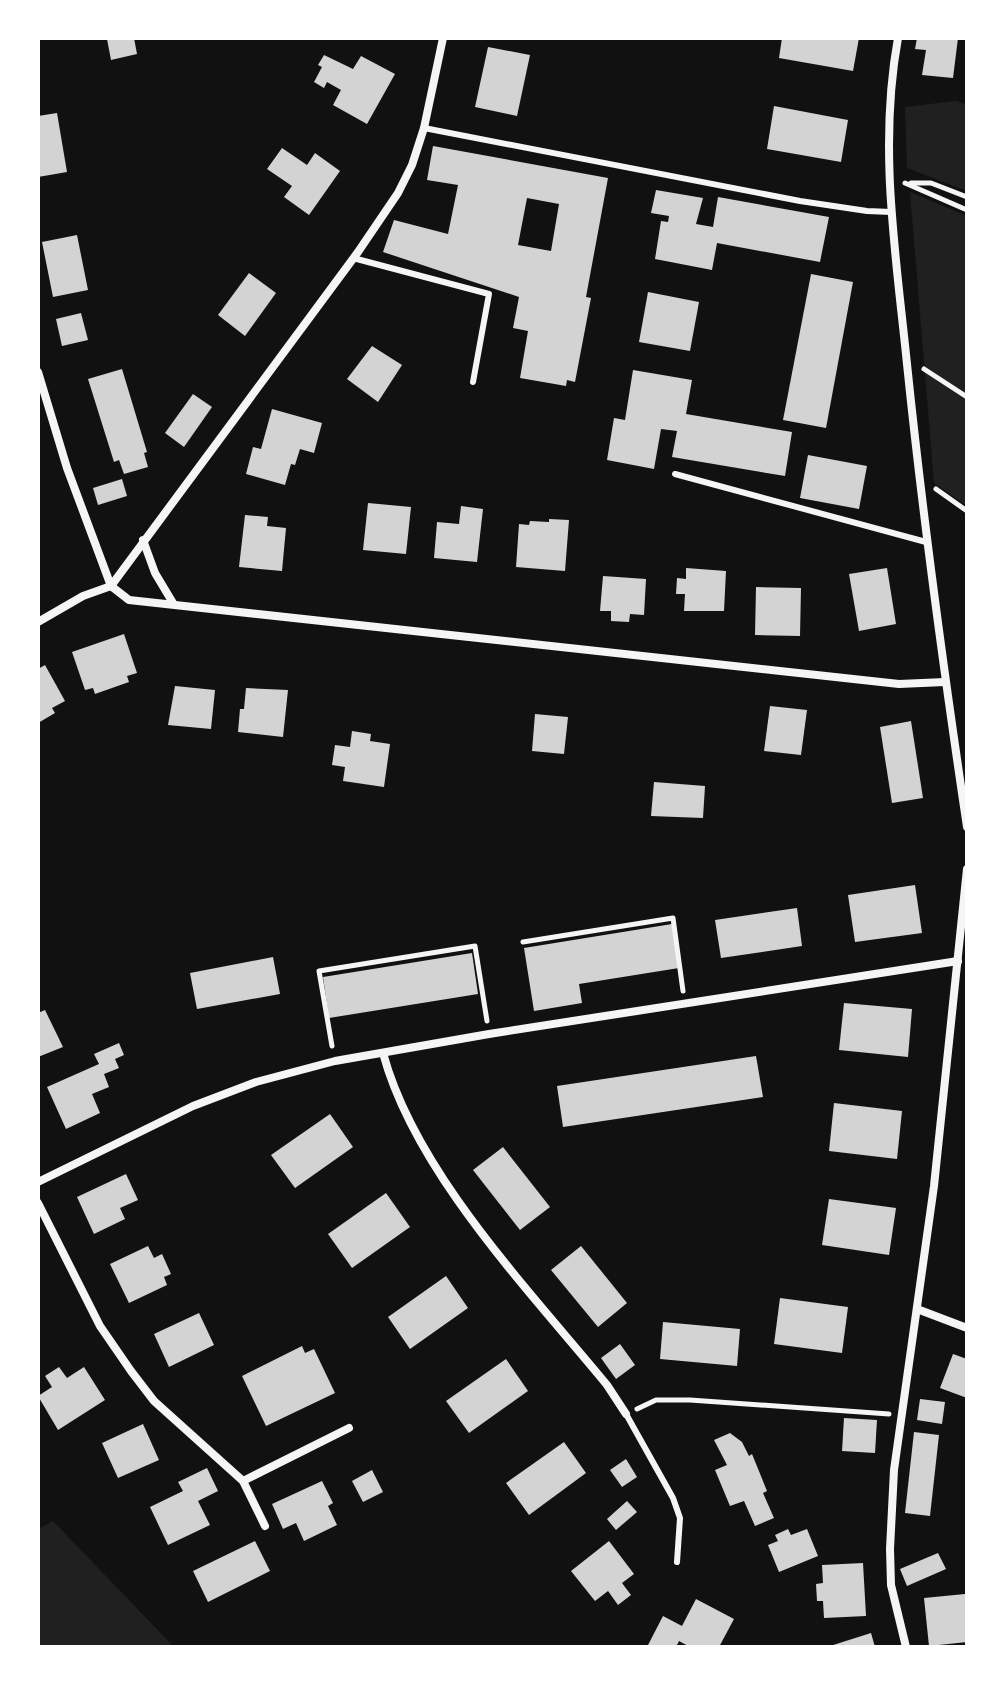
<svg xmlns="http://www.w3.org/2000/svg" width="1005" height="1685" font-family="'DM Sans',sans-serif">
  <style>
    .green { fill: #202020 }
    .building { fill: #d3d3d3; fill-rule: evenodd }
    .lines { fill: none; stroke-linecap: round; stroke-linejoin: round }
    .path { stroke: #f5f5f5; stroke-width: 5 }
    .service { stroke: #f5f5f5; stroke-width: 6 }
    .minor { stroke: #f5f5f5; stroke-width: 8 }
  </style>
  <rect width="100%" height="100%" fill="#111"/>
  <g class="green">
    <polygon points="956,101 967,105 967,191 907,168 905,107"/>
    <polygon points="910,192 967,216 967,506 934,483"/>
    <polygon points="53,1521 174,1647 38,1647 38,1529"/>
  </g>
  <g class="building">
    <polygon points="113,38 134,38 137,54 111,60 107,39"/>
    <polygon points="782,38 859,38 853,71 779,58"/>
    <polygon points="917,38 958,38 953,78 922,75 926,50 915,49"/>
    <polygon points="488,47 530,55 517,116 475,107"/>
    <polygon points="324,55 353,69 361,56 395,74 367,124 333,105 341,90 327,82 324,88 314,82 322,67 318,65"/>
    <polygon points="774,106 848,120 841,162 767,149"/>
    <polygon points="57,113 67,172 38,177 38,116"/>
    <path d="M433,146L608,178L586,297L591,298L575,382L567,380L566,386L520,378L528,331L513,328L519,297L383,252L394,220L448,234L458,185L427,180ZM527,198L559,204L551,251L518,245Z"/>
    <polygon points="282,148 307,165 315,153 340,171 309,215 284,197 292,186 267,169"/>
    <polygon points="656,190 703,198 696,224 713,227 718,197 829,217 820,262 717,243 712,270 655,259 661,221 668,222 669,216 651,213"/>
    <polygon points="77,235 88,290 53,297 42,242"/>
    <polygon points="249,273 276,293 245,336 218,315"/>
    <polygon points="811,274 853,282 826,428 783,420"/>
    <polygon points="648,292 699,302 690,351 639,342"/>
    <polygon points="81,313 88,340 62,346 56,319"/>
    <polygon points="372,346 402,365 378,402 347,379"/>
    <polygon points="122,369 147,452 144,453 148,467 124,474 119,460 114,462 88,379"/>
    <polygon points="633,370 692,380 686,414 792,432 785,476 672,457 677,431 661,429 654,469 607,460 614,418 625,420"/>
    <polygon points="193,394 212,407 184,447 165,433"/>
    <polygon points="272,409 322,423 314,453 300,449 295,465 291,464 285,485 246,474 253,447 261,449"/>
    <polygon points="808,455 867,466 859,509 800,498"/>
    <polygon points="122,479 127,496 98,505 93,488"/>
    <polygon points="368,503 411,507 406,554 363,550"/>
    <polygon points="461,506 483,509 477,562 434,558 437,522 459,524"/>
    <polygon points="245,515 268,517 267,526 286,528 282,571 239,567"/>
    <polygon points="549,519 569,520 565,571 516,567 519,524 529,525 530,521 549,522"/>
    <polygon points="686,568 726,571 724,611 684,611 685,594 676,594 677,578 686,579"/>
    <polygon points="887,568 896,624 859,631 849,574"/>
    <polygon points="603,576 646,579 644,615 630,614 629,622 611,621 611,611 600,611"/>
    <polygon points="756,587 801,588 800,636 755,635"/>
    <polygon points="124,634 137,673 127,676 129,682 95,694 93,688 85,690 72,652"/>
    <polygon points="45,665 65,701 52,708 55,713 38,723 38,669"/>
    <polygon points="175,686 215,690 211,729 168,725"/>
    <polygon points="246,688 288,690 283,737 238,732 240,709 244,709"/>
    <polygon points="770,706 807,710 801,755 764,751"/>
    <polygon points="535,714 568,717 564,754 532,751"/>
    <polygon points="911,721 923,798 892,803 880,727"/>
    <polygon points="352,731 371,734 370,741 390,744 384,787 343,781 345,767 332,765 335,745 350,747"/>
    <polygon points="654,782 705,786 703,818 651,816"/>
    <polygon points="915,885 922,933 855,942 848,895"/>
    <polygon points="797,908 802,946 721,958 715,920"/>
    <polygon points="672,924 679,968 579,984 582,1003 534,1011 524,948"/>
    <polygon points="472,953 478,994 329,1018 323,977"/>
    <polygon points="273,957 280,994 197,1009 190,973"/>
    <polygon points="844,1003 912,1009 908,1057 839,1050"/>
    <polygon points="45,1010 63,1047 38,1057 38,1013"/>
    <polygon points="119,1043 124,1055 115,1059 119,1068 104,1074 109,1087 92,1094 100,1113 66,1129 47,1087 99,1064 94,1054"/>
    <polygon points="756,1056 763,1097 563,1127 557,1086"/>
    <polygon points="834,1103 902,1111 897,1159 829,1151"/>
    <polygon points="330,1114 353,1147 295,1188 271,1155"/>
    <polygon points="503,1147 550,1207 520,1230 473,1170"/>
    <polygon points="126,1174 138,1200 120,1208 125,1219 94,1234 77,1197"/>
    <polygon points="386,1193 410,1227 352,1268 328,1234"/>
    <polygon points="829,1199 896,1208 889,1255 822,1245"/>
    <polygon points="148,1246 154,1258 162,1254 171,1274 164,1277 167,1285 129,1303 110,1264"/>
    <polygon points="581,1246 627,1303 598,1327 551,1270"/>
    <polygon points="446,1276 468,1308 410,1349 388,1317"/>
    <polygon points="780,1298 848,1307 842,1353 774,1344"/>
    <polygon points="199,1313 214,1345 169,1367 154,1334"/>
    <polygon points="663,1322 740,1329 737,1366 660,1359"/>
    <polygon points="620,1344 635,1365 616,1379 601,1358"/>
    <polygon points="302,1346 305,1353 314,1349 335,1393 266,1426 242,1376"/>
    <polygon points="953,1354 967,1359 967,1398 940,1388"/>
    <polygon points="506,1359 528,1391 469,1433 446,1401"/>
    <polygon points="59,1367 67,1378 84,1367 105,1400 58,1430 38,1396 52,1387 45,1376"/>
    <polygon points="920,1399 945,1402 942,1424 917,1420"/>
    <polygon points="844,1418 877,1420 875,1453 842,1451"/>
    <polygon points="143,1424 159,1460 118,1478 102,1443"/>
    <polygon points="914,1432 939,1435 930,1516 905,1513"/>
    <polygon points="730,1433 742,1442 749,1456 752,1454 767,1491 763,1493 774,1518 755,1526 744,1501 730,1506 715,1470 727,1465 714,1440"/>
    <polygon points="564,1442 586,1473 529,1515 506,1483"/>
    <polygon points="626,1459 637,1477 622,1487 610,1470"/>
    <polygon points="207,1468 218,1491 198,1501 210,1525 168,1545 150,1507 183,1491 178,1482"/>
    <polygon points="372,1470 383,1492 363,1502 352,1481"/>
    <polygon points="322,1481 333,1503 328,1506 337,1525 304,1541 296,1523 283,1529 272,1504"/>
    <polygon points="627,1501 637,1512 616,1530 607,1519"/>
    <polygon points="788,1529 791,1535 807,1529 818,1556 779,1572 768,1545 778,1541 775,1535"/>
    <polygon points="255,1541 270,1571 208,1602 193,1571"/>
    <polygon points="609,1541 634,1574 622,1583 631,1595 618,1605 608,1591 595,1601 571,1571"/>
    <polygon points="938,1553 946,1569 907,1586 900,1569"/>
    <polygon points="863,1563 866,1616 824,1618 823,1601 817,1601 816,1584 823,1583 822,1565"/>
    <polygon points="965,1594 967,1642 929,1646 924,1598"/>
    <polygon points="696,1599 734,1619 719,1647 690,1647 679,1641 676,1647 647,1647 663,1616 682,1626"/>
    <polygon points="871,1633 875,1647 830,1647 830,1646"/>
  </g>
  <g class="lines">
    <g class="path">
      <polyline points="905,183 967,210"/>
      <polyline points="911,183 931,183 967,197"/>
      <polyline points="924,369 967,397"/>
      <polyline points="936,489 967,511"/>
      <polyline points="523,942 673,918 683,991"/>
      <polyline points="332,1046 319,971 475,946 487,1021"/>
      <polyline points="637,1409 656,1400 690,1400 889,1414"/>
    </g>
    <g class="service">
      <polyline points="424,128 800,201 867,211 891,212"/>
      <polyline points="353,258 489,294 473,382"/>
      <polyline points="675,474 926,542"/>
      <polyline points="626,1414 673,1498 680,1518 677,1562"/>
    </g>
    <g class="minor">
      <path d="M898,38C878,147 896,255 907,364C923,519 944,673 967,827"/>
      <polyline points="38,372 67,468 111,586"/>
      <polyline points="143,540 155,573 173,603"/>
      <polyline points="111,586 129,600 899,684 945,682"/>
      <polyline points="111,586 358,252 398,193 412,165 424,128 443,38"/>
      <polyline points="38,622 83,596 111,586"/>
      <path d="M383,1053C415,1172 529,1290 607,1385L626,1414"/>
      <polyline points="38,1182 193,1106 256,1082 335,1061 489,1034 958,961"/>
      <polyline points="38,1203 100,1326 131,1371 154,1401 243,1481 265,1526"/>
      <polyline points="917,1309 967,1328"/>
      <polyline points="243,1481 349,1428"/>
      <polyline points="906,1647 891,1585 890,1549 894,1470 934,1186 967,869"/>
    </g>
  </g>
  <rect width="1005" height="1685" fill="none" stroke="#ffffff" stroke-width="80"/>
</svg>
